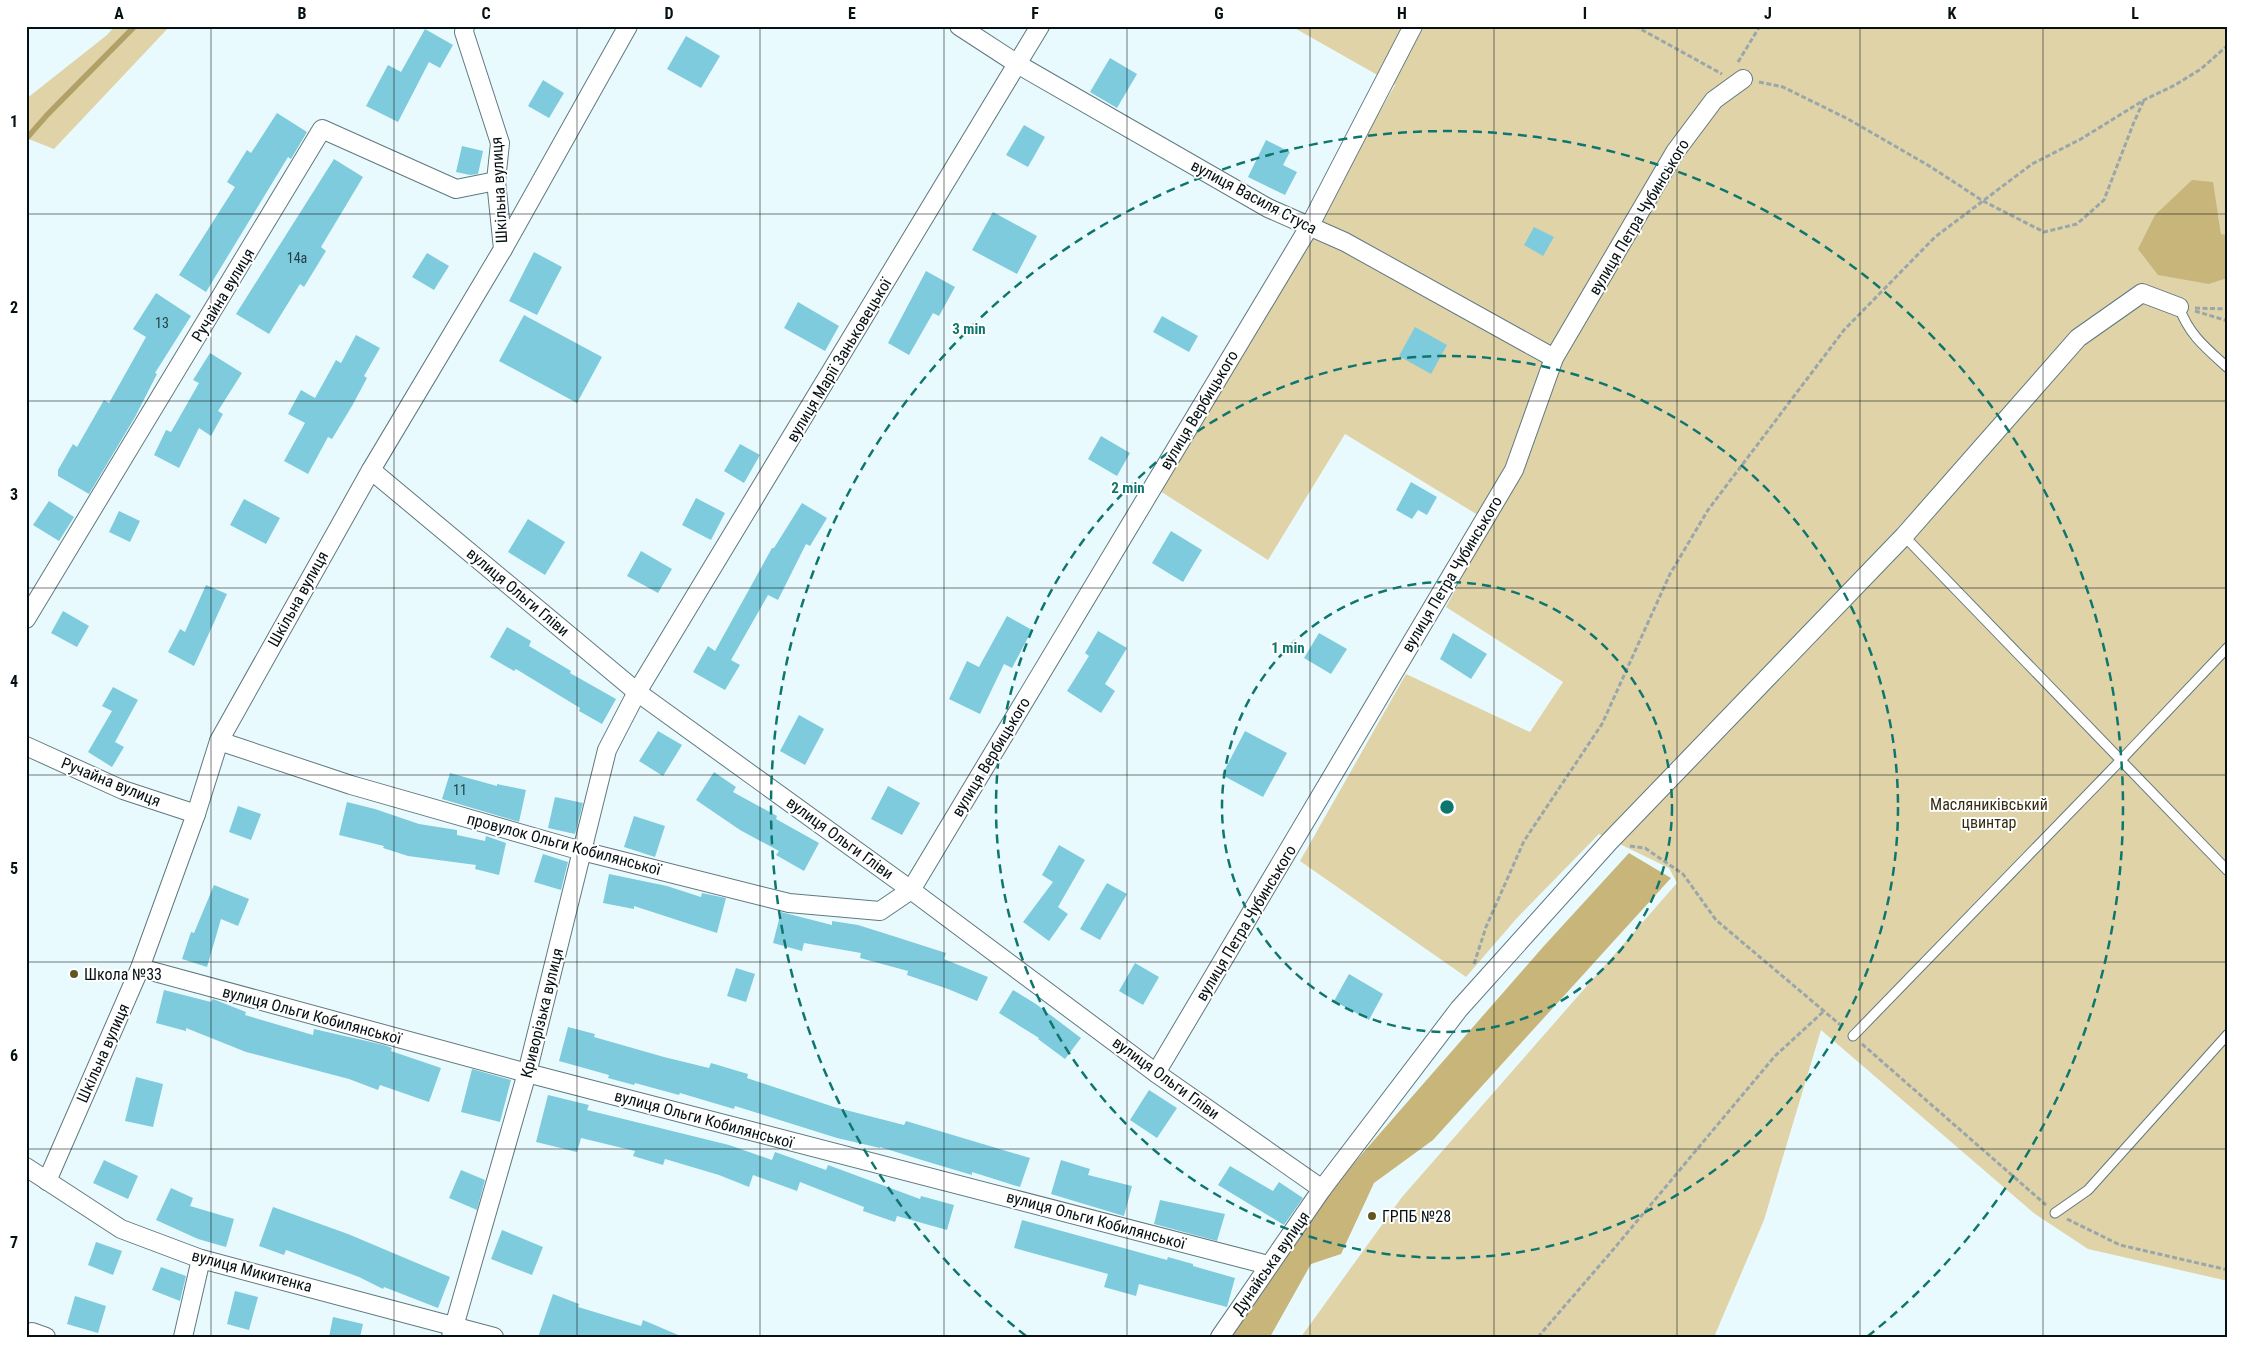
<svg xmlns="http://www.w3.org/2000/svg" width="2254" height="1363" font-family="'Roboto Condensed',sans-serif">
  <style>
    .green { fill: #e0d3a8 }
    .forest { fill: #c7b57a }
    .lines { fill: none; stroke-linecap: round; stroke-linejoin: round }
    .stream { stroke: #b2a166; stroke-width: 5.5 }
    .building { fill: #7ecbdd }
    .service-casing { stroke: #5f797f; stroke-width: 11 }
    .minor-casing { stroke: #5f797f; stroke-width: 20 }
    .path { stroke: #99a7aa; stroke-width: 3; stroke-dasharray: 5 2.5; stroke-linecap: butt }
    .service { stroke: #fff; stroke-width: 9 }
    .minor { stroke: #fff; stroke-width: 18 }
    .grid { fill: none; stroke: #071113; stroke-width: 1; stroke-opacity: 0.55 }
    .ring { fill: none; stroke: #0f766e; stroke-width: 2.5; stroke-dasharray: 9 6 }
    .poi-dot { fill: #635522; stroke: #fff; stroke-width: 2 }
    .labels { text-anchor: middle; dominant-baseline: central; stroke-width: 4; stroke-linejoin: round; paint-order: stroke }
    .number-label { font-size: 14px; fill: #254046 }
    .street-label { font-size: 16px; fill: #071113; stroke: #fff }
    .park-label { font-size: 16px; fill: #352d11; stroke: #fff }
    .poi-label { font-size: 16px; fill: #071113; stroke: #fff; text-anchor: start }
    .centre { fill: #0f766e; stroke: #fff; stroke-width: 2.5 }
    .ring-label { font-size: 15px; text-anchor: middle; font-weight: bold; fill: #0f766e; stroke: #fff; stroke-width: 4; stroke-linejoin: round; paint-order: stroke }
    .neatline { fill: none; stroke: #071113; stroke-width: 2 }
    .grid-label { font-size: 16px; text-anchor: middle; font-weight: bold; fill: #071113 }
  </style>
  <rect width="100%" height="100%" fill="#e9fafe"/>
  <g class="green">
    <polygon points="115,26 170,26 54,149 26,138 26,99 107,35"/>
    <polygon points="1291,26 2228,26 2228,235 2221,234 2218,214 2209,284 2228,278 2228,1281 2088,1249 2035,1214 1821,1030 1764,1220 1714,1337 1301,1337 1402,1197 1677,883 1669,868 1599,834 1517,918 1466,977 1300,861 1406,674 1530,732 1563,682 1446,607 1491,523 1345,434 1268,560 1160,491 1395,85"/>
  </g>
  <g class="forest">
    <polygon points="2192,180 2213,182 2221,234 2228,235 2228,278 2209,284 2158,275 2138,249 2155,215"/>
    <polygon points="1629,853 1671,878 1433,1140 1374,1183 1341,1254 1311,1264 1270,1337 1227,1337 1298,1227 1543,947"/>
  </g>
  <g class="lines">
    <polyline class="stream" points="26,139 47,115 135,26"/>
  </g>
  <g class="building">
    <polygon points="425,29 453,45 440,68 429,62 398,122 366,106 388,65 401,72"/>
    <polygon points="686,36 720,56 701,88 667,69"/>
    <polygon points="1110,58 1137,74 1117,108 1090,92"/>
    <polygon points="543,80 564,93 549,118 528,106"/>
    <polygon points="277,113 307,132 291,159 288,157 206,292 179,275 235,187 227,182 247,150 251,153"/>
    <polygon points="1024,125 1045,137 1028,167 1006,155"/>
    <polygon points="1266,140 1290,152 1283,165 1297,172 1285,195 1248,177"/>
    <polygon points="462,146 483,151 478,174 470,175 456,172"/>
    <polygon points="334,159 363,177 321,247 326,251 304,287 300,284 269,334 236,314"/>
    <polygon points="993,212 1037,236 1017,274 972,250"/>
    <polygon points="1534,227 1554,237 1543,256 1524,245"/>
    <polygon points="534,252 562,267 537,315 509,301"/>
    <polygon points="427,253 449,266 434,290 412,277"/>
    <polygon points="926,271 955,287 939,316 933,313 909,355 888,343"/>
    <polygon points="156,293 191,316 155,373 157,374 135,417 89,494 58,476 58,470 73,444 77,447 104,400 109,403 146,337 133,329"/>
    <polygon points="798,302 839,326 825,351 784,328"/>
    <polygon points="524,315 602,357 577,403 499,361"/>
    <polygon points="1162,316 1198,336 1189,352 1153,332"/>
    <polygon points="1415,327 1447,345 1431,374 1399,356"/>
    <polygon points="356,335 380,348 364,376 367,378 352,406 332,439 328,437 308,474 284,461 305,423 288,414 301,390 315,398 336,360 341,363"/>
    <polygon points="210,353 242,373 218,411 223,414 211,436 199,428 179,468 154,455 166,430 171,432 199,383 193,380"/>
    <polygon points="1101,436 1130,453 1117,476 1088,459"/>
    <polygon points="740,444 760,455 744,483 724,471"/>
    <polygon points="1411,482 1437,497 1427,515 1418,510 1412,519 1396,510"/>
    <polygon points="696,498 725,513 711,540 682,525"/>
    <polygon points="244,499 280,518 266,544 230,525"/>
    <polygon points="49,501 74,517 59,541 33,525"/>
    <polygon points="802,503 827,518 810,546 806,544 778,600 768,595 731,660 740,665 725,690 693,672 708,646 715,651 772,548 774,548"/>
    <polygon points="119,511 140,521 130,542 109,532"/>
    <polygon points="528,519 565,542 545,575 508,552"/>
    <polygon points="1171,531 1202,550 1183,582 1152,563"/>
    <polygon points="641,551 672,569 658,593 627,576"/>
    <polygon points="206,585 227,594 194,666 168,652 180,629 185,632"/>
    <polygon points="63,611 89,626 77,647 51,633"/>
    <polygon points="1007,616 1032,630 1012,668 1004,664 980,714 949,699 967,661 979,667"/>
    <polygon points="507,627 531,641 529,646 571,671 570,673 616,699 602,724 579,711 580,708 516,669 514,671 490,657"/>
    <polygon points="1098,631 1127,648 1105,684 1115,691 1101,713 1067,691 1089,656 1085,653"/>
    <polygon points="1319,633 1347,649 1331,674 1304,658"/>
    <polygon points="1453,633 1487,654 1471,679 1440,659"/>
    <polygon points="113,687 138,700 115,742 124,747 112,767 88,752 112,711 102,706"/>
    <polygon points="799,715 824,729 805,765 780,751"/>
    <polygon points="658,731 682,745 663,776 639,761"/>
    <polygon points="1245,731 1287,753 1263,797 1222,775"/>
    <polygon points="714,772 736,787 733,792 777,816 776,819 819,843 804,871 776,855 779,851 740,830 696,800"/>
    <polygon points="450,773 497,786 497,784 526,790 519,822 442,799"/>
    <polygon points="888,786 920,803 902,835 871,819"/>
    <polygon points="555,797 583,803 575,834 548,828"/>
    <polygon points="347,802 375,809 419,824 457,830 457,835 485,841 486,836 506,843 499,875 475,869 476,865 408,856 383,848 384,846 339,835"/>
    <polygon points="238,806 261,814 251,840 229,832"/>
    <polygon points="634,816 665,826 655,857 624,847"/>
    <polygon points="1059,845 1085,860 1058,907 1068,914 1049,941 1023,922 1053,882 1042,875"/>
    <polygon points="543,854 568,862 561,890 534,882"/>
    <polygon points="609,874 667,886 701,897 702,893 726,898 717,933 634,906 634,909 603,903"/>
    <polygon points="1107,883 1127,894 1100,940 1080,929"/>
    <polygon points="214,885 249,899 238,926 221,919 207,967 182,959 191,932 194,933"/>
    <polygon points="781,912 832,925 832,921 858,925 893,936 946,953 944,959 988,977 977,1001 948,989 907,975 908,971 860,958 861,953 804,943 802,951 773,943"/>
    <polygon points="1135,963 1159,977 1143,1005 1119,991"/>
    <polygon points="736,968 755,974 746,1002 727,996"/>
    <polygon points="1349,974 1383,994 1369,1020 1334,1001"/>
    <polygon points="164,990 211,1002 213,999 246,1012 245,1015 313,1035 314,1029 384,1045 392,1048 391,1051 441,1068 429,1102 380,1085 378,1090 349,1079 246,1052 186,1028 186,1031 156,1023"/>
    <polygon points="1013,990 1036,1004 1081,1038 1065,1059 1038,1039 1039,1038 999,1013"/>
    <polygon points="568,1027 595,1034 594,1037 664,1057 709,1068 711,1063 748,1074 747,1078 834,1107 904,1125 906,1121 1030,1158 1020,1187 972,1172 972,1175 925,1161 880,1147 880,1148 837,1138 735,1106 734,1109 680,1093 679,1095 635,1083 634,1085 608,1078 609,1075 559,1061"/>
    <polygon points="472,1069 511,1080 500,1122 461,1112"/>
    <polygon points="136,1077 163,1084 153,1127 125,1121"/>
    <polygon points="1149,1090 1177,1108 1157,1138 1130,1120"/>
    <polygon points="548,1095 589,1105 587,1110 729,1145 772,1160 775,1152 826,1170 828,1165 920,1199 921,1196 954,1205 947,1230 897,1216 895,1222 863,1211 864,1207 800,1182 797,1191 753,1175 749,1187 719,1175 665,1159 663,1165 633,1156 635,1151 581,1138 577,1152 536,1142"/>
    <polygon points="104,1160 138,1176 128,1199 93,1183"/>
    <polygon points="1061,1160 1090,1169 1088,1175 1132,1186 1124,1216 1051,1194"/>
    <polygon points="1230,1166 1273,1191 1279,1182 1303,1198 1284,1225 1218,1185"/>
    <polygon points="461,1170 485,1180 477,1210 449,1198"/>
    <polygon points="171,1188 193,1198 190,1206 234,1219 226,1247 198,1239 156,1220"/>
    <polygon points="1160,1200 1225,1214 1217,1241 1154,1224"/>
    <polygon points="273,1207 348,1234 450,1277 438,1308 384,1287 383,1289 359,1277 286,1250 284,1255 259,1246"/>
    <polygon points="1022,1220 1167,1260 1168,1257 1193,1264 1193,1266 1235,1278 1227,1307 1139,1284 1136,1296 1104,1287 1108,1274 1014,1248"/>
    <polygon points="502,1230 543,1247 532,1275 491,1259"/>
    <polygon points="96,1242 122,1251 113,1275 88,1265"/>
    <polygon points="161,1267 186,1276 180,1301 152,1290"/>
    <polygon points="235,1291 258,1297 249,1330 227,1324"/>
    <polygon points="553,1294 579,1304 578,1307 641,1326 643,1320 683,1337 538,1337"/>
    <polygon points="75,1296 106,1306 98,1333 67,1324"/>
    <polygon points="333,1317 363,1324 360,1337 329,1337"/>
  </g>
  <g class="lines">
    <defs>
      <g id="service">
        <path d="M2179,307C2189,335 2206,348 2228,368"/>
        <polyline points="1904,536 2228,871"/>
        <polyline points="1853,1036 2120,761 2228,647"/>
        <polyline points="2055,1213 2088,1190 2228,1034"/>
      </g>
      <g id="minor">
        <polyline points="959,26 1019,65 1268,208 1345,242 1554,358"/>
        <polyline points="503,249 628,26"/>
        <polyline points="371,470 637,692 911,890 1156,1073 1322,1189"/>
        <polyline points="26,619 322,129 456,189 496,181"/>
        <polyline points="219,741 351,785 582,851 789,903 880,911 911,890 1309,227 1413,26"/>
        <polyline points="26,746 123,790 196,814"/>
        <polyline points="140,968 527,1073 1268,1265"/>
        <polyline points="1156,1073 1514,470 1554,358 1675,152 1714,100 1743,79"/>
        <polyline points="26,1167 121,1229 201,1259 494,1337"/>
        <polyline points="47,1181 140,968 196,814 219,741 371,470 503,249 496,181 500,143 464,32 465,26"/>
        <polyline points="30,1337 32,1332 46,1337"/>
        <polyline points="183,1337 201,1259"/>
        <polyline points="451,1337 527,1073 607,750 637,692 1040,26"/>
        <polyline points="1220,1337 1322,1189 1459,1009 1609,842 1904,536 2078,338 2142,293 2179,307"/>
      </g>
    </defs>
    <use href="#service" class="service-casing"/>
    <use href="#minor" class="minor-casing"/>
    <g class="path">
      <polyline points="1635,26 1722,74"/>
      <polyline points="1738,62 1760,26"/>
      <polyline points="1759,82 1783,87 1848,119 1931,167 1983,201 2044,232 2077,224 2104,200 2134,122 2144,100"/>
      <polyline points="2195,308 2228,309"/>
      <polyline points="2195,311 2228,321"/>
      <polyline points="1630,846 1645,848 1683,874 1716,920 1844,1028"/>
      <polyline points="1474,964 1486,927 1524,841 1602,724 1670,574 1708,510 1844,330 1935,237 2032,164 2081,139 2144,100 2175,85 2201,69 2228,45"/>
      <polyline points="1862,1044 2046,1205"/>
      <polyline points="2067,1219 2120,1245 2228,1270"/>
      <polyline points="1538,1337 1612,1251 1775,1056 1824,1011"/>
    </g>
    <use href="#service" class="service"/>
    <use href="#minor" class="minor"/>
  </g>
  <path class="grid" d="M211,26V1337M394,26V1337M577,26V1337M760,26V1337M944,26V1337M1127,26V1337M1310,26V1337M1494,26V1337M1677,26V1337M1860,26V1337M2043,26V1337M26,214H2228M26,401H2228M26,588H2228M26,775H2228M26,962H2228M26,1149H2228"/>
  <g class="ring">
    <circle cx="1447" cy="807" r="225"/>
    <circle cx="1447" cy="807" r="451"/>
    <path d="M1026 1336A676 676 0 1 1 1868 1336"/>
  </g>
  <g class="poi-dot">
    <circle cx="74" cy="974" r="5"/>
    <circle cx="1372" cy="1216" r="5"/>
  </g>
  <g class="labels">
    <g class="number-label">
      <text x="297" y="258">14а</text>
      <text x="162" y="323">13</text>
      <text x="460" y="790">11</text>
    </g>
    <g class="street-label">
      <text transform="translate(499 190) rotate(-93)">Шкільна вулиця</text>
      <text transform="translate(1254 197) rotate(28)">вулиця Василя Стуса</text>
      <text transform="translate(1639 217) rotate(-59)">вулиця Петра Чубинського</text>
      <text transform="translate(223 295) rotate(-59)">Ручайна вулиця</text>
      <text transform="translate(839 360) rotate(-59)">вулиця Марії Заньковецької</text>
      <text transform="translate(1199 410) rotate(-59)">вулиця Вербицького</text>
      <text transform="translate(1452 574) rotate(-59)">вулиця Петра Чубинського</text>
      <text transform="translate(518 592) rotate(40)">вулиця Ольги Гліви</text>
      <text transform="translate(298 599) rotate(-61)">Шкільна вулиця</text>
      <text transform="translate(991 757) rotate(-59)">вулиця Вербицького</text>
      <text transform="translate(111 782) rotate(22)">Ручайна вулиця</text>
      <text transform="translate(840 838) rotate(36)">вулиця Ольги Гліви</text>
      <text transform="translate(564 844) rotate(15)">провулок Ольги Кобилянської</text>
      <text transform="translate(1246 923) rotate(-59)">вулиця Петра Чубинського</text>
      <text transform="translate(542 1013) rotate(-76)">Криворізька вулиця</text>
      <text transform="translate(312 1015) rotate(15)">вулиця Ольги Кобилянської</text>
      <text transform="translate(103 1053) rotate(-66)">Шкільна вулиця</text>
      <text transform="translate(1166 1078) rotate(36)">вулиця Ольги Гліви</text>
      <text transform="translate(704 1119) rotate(15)">вулиця Ольги Кобилянської</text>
      <text transform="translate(1096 1220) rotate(15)">вулиця Ольги Кобилянської</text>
      <text transform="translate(1271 1263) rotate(-55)">Дунайська вулиця</text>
      <text transform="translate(252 1271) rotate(15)">вулиця Микитенка</text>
    </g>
    <g class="park-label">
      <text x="1989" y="804">Масляниківський<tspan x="1989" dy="18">цвинтар</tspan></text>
    </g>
    <g class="poi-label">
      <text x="84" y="974">Школа №33</text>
      <text x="1382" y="1216">ГРПБ №28</text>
    </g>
  </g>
  <circle cx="1447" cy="807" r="8" class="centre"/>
  <g class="ring-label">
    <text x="969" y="334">3 min</text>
    <text x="1128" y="493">2 min</text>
    <text x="1288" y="653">1 min</text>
  </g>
  <rect width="2254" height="1363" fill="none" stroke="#ffffff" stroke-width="55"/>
  <rect x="28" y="28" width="2198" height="1308" class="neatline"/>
  <g class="grid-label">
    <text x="119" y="19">A</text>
    <text x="302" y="19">B</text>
    <text x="486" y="19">C</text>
    <text x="669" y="19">D</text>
    <text x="852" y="19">E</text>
    <text x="1035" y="19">F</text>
    <text x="1219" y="19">G</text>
    <text x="1402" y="19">H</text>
    <text x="1585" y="19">I</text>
    <text x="1768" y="19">J</text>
    <text x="1952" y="19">K</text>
    <text x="2135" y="19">L</text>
    <text x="14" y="127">1</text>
    <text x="14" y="313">2</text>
    <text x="14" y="500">3</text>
    <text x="14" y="687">4</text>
    <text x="14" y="874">5</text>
    <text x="14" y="1061">6</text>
    <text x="14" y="1248">7</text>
  </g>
</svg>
